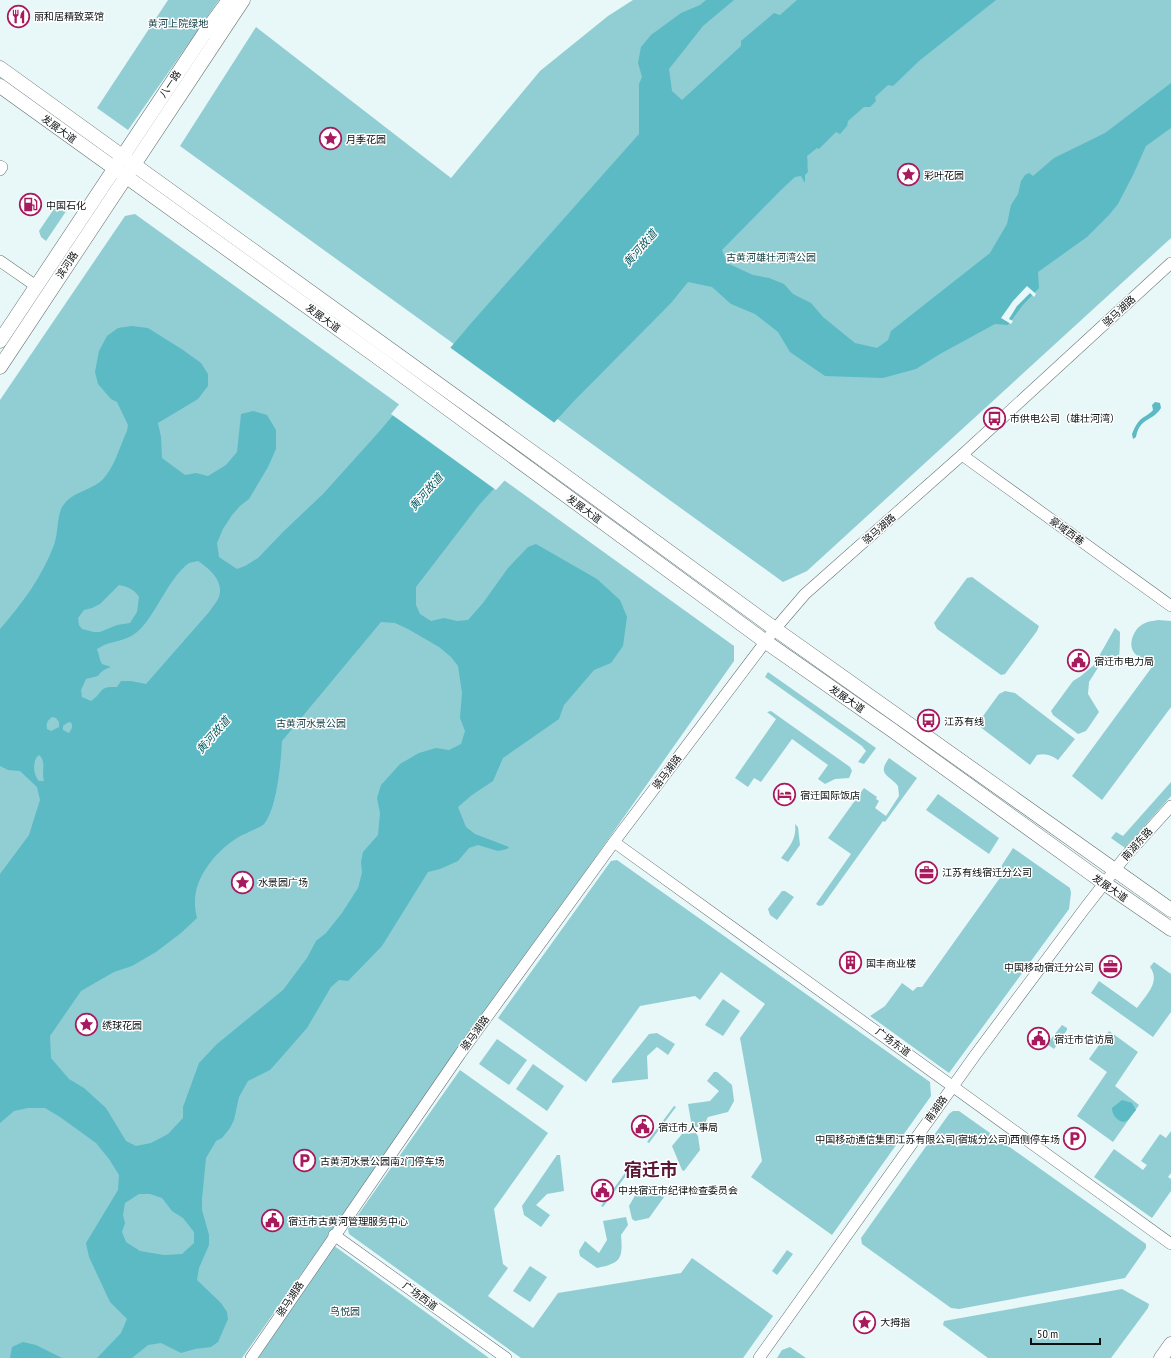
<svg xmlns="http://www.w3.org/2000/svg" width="1171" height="1358" font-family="'PT Sans Narrow','Noto Sans SC',sans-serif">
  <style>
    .green { fill: #90ced4 }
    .water { fill: #5bbac4; fill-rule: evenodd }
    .pier { fill: #e8f7f8 }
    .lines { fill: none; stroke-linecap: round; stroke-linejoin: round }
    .minor-casing { stroke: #657173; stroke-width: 12 }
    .major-casing { stroke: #657173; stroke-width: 15 }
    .minor { stroke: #fff; stroke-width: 11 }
    .major { stroke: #fff; stroke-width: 14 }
    .labels { text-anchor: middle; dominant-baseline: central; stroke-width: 3; stroke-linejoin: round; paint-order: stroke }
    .poi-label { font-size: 10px; fill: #0a0f10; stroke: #fff; text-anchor: start }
    .park-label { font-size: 10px; fill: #144045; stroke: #fff }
    .street-label { font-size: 10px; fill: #0a0f10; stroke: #fff }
    .water-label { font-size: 11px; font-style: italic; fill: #085d64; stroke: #fff }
    .town-label { font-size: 18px; font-weight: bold; fill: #5a1834; stroke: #fff }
  </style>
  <rect width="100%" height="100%" fill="#e8f7f8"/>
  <g class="green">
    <polygon points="168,0 219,0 128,130 97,108"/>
    <polygon points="633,0 1171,0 1171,238 807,571 783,582 180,146 256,27 451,178 540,71 608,16"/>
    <polygon points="60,202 69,207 46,241 41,237 39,231 58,203"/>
    <polygon points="135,214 734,646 734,661 242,1358 0,1358 0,400 125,216"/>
    <polygon points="972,577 1039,626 1037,631 1005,674 1001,675 937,629 934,623 967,578"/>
    <path d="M1158,620L1171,621V707L1102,800L1072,776L1152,667C1147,660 1137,658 1133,651C1128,642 1135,628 1143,624C1148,621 1153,621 1158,620Z"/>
    <path d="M1115,628L1120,632C1120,638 1120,657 1118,661L1107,662L1099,666L1089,682L1088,694L1099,712L1086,731L1078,734L1053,715L1051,711L1073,681L1081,676L1094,665Z"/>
    <polygon points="768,672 876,748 864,764 858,762 866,751 862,746 765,677"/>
    <path d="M1005,691L1015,693L1075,739L1058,760C1051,755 1046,753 1037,755L1030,765L979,726L978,723L999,694Z"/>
    <polygon points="771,711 850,767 852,771 849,778 835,779 825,784 818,779 828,765 792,739 761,782 754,778 748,787 735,778 776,719 767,712"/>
    <path d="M889,758L917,778L885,822L883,821L823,905L819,906L816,904L851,854L828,838L864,788L877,797L876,799L879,801L875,808L886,816L899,796L898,786C888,774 877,775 889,758Z"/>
    <polygon points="1171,782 1171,796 1125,848 1111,838 1116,832 1123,836"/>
    <polygon points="938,794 999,838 989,854 926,810"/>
    <path d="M795,824L798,827L800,845L788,862L781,858C789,847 797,839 795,824Z"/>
    <polygon points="1013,848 1070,888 1071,893 1069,909 949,1073 870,1016 885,1006 902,983 913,991 917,987 922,987 1002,875 1002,865"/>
    <polygon points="617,860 930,1082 931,1096 832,1235 751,1177 762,1161 740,1038 765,1004 721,972 700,1000 695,996 640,1006 586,1082 498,1018 611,861"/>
    <polygon points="782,891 785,891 794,897 777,920 770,915 768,909"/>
    <path d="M1154,962L1171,974V1012L1153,1037L1091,993L1099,981L1137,1008C1146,995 1161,982 1150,967Z"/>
    <polygon points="723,999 740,1011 723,1036 705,1025"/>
    <polygon points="1062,1025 1067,1028 1067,1030 1054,1049 1047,1044"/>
    <polygon points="1109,1031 1138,1052 1115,1086 1139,1105 1113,1142 1077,1116 1107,1072 1089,1059"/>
    <polygon points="657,1033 675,1044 668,1055 657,1047 647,1056 648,1079 612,1083 612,1080 649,1034"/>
    <polygon points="497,1039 527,1060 509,1085 479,1064"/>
    <polygon points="533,1064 564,1086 547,1111 516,1089"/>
    <polygon points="460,1070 548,1133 494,1209 503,1264 508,1268 488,1296 533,1328 558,1293 681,1273 692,1258 773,1316 743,1358 521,1358 349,1234 348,1229"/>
    <polygon points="714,1072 717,1072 732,1085 734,1101 728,1112 708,1117 703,1127 692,1127 688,1104 710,1101 719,1091 707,1081"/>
    <polygon points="674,1106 676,1107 649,1143 647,1142"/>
    <polygon points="953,1111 959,1111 1146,1244 1146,1248 1125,1278 959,1309 951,1308 862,1244 861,1238 949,1114"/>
    <polygon points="1171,1131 1171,1173 1168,1177 1171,1179 1171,1191 1152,1218 1094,1177 1114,1149 1143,1170 1147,1165 1141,1161 1160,1134 1166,1138"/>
    <polygon points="696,1133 698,1136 700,1150 684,1171 682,1170 672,1146 682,1134"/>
    <polygon points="557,1155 560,1155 564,1191 547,1194 536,1205 550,1215 541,1227 524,1215 522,1206"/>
    <polygon points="625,1173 627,1174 603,1207 601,1206"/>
    <polygon points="637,1192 663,1196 664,1197 649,1218 635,1221 632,1219 629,1206"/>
    <path d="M626,1217L628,1225L621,1235C623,1259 621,1263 597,1268L580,1256L579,1251L585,1241L599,1253L607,1240L603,1221Z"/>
    <polygon points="333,1245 489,1358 257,1358"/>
    <polygon points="787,1250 793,1254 777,1275 772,1271"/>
    <polygon points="530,1266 547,1277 530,1302 513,1291"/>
    <polygon points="1122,1289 1149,1304 1148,1308 1111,1358 988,1358 943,1325 944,1321"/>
    <polygon points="790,1347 806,1358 777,1358 782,1350"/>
  </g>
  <g class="water">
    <path d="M706,0H734L703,26L669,69L672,91L682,100L741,46V41L774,13L780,15L797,0H996L919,61L893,86L888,85L875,97L876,101L870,107H864L848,121L847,126L840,134L836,132L819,149L817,148L807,156C808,162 807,166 808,172L805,175V183L801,176L795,177L781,190L722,250L727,263L753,275L769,278L784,284L793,294L811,303L823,317L855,343L877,348L888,340L891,331L990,253L1007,224L1011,205L1018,194L1021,181L1025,175L1029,173L1033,176L1054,158L1105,133L1171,83V128L1146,146L1133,175L1118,204L1109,215L1087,237L1038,272L1039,288L1022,306L1008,325L995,324L940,354L916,369L883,378L825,376L790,352L778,332L755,314L731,304L712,287L688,282L671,303L573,402L479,505L416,587V605L420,614L431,621L444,618L457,621L468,620L483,603L508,568L528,547L536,544L597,579L620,600L627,617L623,646L611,663L594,670L564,705L559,719L503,758L493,781L472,795L458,807L466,827L475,834L509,847L507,849L498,851L478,845L469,848L458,861L440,869L428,872L382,946L348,981L339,980L331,987L307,1028L279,1060L270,1070L248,1081L239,1097L234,1120L230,1128L222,1138L216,1141L206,1158L202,1199V1210L209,1235V1245L199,1268L197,1280L221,1303L227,1312L228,1319L218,1342L211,1347L195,1349L181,1353L161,1343L148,1345L132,1358H97L121,1333L127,1319L110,1302L89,1257L86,1243L118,1190L119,1175L109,1159L96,1143L60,1117L45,1108H28L14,1111L0,1123V874L29,835L40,800L37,787L20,771L8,770L0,766V629C22,604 42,577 54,545C58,534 57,520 61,509C69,493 86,492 100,482C114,470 119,448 127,431L128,425L117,402L111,399L98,384L95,372L99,351L107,336L118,328L132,326L148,328L183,350L201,363L208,374V386L198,399L158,423L161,437L162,458L185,475L196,473L208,476L226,465L237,452L241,414L253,411L267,415L276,430V449L268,467L249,499L241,505L232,515L223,529L217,543L219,557L237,569L245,566L258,558L284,531L323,494L378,433L473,321L639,134V84L642,77L638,63L641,47L651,35L681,13L700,5ZM198,561C210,569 224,581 219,597C217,602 212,607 210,611L146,684L131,681H121L117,687C98,686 104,692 91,701L82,697L81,690L86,679L98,676C101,671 105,669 111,667L102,664C99,659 99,654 97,649C114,638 128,644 143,626C158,609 170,577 189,563C192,562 195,562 198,561ZM119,585C128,587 134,589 139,597L137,612L130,623L117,625L100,632H94L82,629L79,625L78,618L84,610L92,608L100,604ZM381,622L395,623L408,629L439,647L451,657L458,666L462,693L460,718L465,731L461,744L449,750L436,748L419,753L400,764L381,785L377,798L380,813L378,835L363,852L361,862L362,873L358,888L342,913L326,933L316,941L307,958L283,990L217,1044L199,1063L183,1107V1118L168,1134L151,1143L136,1146L126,1141L106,1108L84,1088L69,1079L51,1058L50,1036L81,991L114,972L132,966L156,952L181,933L197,918C195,910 194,900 196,891C201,870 219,849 237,838C241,835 262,827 264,824C277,809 281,761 282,741ZM52,717L56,718L59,722V727L51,731L47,729C46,723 47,721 52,717ZM70,722L72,724V728L69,733L63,730V726L67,723ZM39,755C47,762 41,771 44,781H39C33,775 32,760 39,755ZM139,1194H150L162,1198L172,1211L183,1218L194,1232V1243L182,1254L164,1255L140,1251L126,1242L122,1232L125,1223L123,1215L125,1203Z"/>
    <path d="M1155,402L1160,403L1161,408C1152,422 1140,417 1136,437L1133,439L1132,434C1134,429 1136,424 1140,420C1144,416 1149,415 1153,410L1152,405Z"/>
    <path d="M1122,1100L1132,1103L1136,1110L1128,1120L1124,1122C1117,1121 1112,1115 1112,1108Z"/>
    <polygon points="23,1342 36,1345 62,1358 10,1358 12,1347"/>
  </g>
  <g class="pier">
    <polygon points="1027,286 1036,294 1034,297 1030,293 1017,306 1009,319 1013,321 1011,324 1001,318 1013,301"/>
    <polygon points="448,346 556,424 496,490 391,414"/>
  </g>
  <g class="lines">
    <defs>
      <g id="minor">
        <polyline points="0,166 2,167 0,170"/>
        <polyline points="0,261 36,286"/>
        <polyline points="962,455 1171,606"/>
        <polyline points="614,842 1171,1244"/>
        <polyline points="334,1235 506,1358"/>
        <polyline points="251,1358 460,1054 614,842 775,629 805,594 962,455 1171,263"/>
        <polyline points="759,1358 976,1054 1085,908 1125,857 1171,806"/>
      </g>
      <g id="major">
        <polyline points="0,68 549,464 775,629 1171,910"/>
        <polyline points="0,86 380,359 766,642 892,730 1104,883 1171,929"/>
        <polyline points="0,341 204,34 229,0"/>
        <polyline points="0,367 243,0"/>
        <polyline points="1161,1358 1171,1344"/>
      </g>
    </defs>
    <use href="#minor" class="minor-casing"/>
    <use href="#major" class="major-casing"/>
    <use href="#minor" class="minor"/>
    <use href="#major" class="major"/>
  </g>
  <defs>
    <symbol id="restaurant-ring" viewBox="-11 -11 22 22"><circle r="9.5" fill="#fff" stroke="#a71a5d" stroke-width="1.5"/><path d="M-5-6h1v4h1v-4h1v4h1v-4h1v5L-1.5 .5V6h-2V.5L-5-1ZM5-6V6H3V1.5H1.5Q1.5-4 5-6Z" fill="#a71a5d"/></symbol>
    <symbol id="sight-ring" viewBox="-11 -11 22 22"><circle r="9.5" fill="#fff" stroke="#a71a5d" stroke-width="1.5"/><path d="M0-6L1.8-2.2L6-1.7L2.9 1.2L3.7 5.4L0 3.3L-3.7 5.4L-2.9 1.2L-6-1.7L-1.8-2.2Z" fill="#a71a5d"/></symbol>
    <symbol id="fuel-ring" viewBox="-11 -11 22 22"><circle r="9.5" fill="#fff" stroke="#a71a5d" stroke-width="1.5"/><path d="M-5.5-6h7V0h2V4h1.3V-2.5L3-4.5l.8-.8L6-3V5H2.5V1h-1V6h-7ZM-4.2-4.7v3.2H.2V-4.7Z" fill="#a71a5d"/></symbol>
    <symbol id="bus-ring" viewBox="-11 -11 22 22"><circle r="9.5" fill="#fff" stroke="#a71a5d" stroke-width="1.5"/><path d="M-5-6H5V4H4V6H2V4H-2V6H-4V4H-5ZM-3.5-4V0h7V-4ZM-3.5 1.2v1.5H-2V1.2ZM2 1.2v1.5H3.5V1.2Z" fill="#a71a5d"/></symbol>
    <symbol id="civic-ring" viewBox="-11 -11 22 22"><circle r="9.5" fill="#fff" stroke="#a71a5d" stroke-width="1.5"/><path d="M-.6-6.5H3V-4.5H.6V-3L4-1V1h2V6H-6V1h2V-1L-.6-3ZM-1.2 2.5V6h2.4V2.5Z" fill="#a71a5d"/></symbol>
    <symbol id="hotel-ring" viewBox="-11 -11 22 22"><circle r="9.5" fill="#fff" stroke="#a71a5d" stroke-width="1.5"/><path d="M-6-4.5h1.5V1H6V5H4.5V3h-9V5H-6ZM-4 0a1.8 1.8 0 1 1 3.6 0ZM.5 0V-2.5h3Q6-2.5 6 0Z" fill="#a71a5d"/></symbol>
    <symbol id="office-ring" viewBox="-11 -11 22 22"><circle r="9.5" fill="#fff" stroke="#a71a5d" stroke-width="1.5"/><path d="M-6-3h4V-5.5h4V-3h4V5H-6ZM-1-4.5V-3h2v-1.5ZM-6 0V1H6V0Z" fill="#a71a5d"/></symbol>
    <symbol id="building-ring" viewBox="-11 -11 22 22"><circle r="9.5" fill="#fff" stroke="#a71a5d" stroke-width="1.5"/><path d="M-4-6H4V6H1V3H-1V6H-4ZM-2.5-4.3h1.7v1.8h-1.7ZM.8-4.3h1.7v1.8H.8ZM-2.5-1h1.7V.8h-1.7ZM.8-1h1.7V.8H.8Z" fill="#a71a5d"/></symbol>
    <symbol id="parking-ring" viewBox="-11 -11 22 22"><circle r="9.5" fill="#fff" stroke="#a71a5d" stroke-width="1.5"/><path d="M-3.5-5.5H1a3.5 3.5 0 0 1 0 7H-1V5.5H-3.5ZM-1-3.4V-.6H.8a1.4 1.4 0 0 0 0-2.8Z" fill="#a71a5d"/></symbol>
  </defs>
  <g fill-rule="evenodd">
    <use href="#restaurant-ring" x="6" y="4" width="25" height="25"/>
    <use href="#sight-ring" x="318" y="126" width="25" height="25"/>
    <use href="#sight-ring" x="896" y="162" width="25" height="25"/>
    <use href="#fuel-ring" x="18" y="192" width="25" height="25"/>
    <use href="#bus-ring" x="982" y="406" width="25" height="25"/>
    <use href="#civic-ring" x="1066" y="648" width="25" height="25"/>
    <use href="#bus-ring" x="916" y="708" width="25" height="25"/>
    <use href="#hotel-ring" x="772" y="782" width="25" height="25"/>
    <use href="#office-ring" x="914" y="860" width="25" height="25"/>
    <use href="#sight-ring" x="230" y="870" width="25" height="25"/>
    <use href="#building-ring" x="838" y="950" width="25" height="25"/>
    <use href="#office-ring" x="1098" y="954" width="25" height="25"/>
    <use href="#sight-ring" x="74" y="1012" width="25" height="25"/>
    <use href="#civic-ring" x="1026" y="1026" width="25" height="25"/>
    <use href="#civic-ring" x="630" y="1114" width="25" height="25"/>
    <use href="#parking-ring" x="1062" y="1126" width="25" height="25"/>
    <use href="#parking-ring" x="292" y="1148" width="25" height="25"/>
    <use href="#civic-ring" x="590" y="1178" width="25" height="25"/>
    <use href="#civic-ring" x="260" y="1208" width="25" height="25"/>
    <use href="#sight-ring" x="852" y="1310" width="25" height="25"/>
  </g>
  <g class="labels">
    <g class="poi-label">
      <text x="34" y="16">丽和居精致菜馆</text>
      <text x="346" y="139">月季花园</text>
      <text x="924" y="175">彩叶花园</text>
      <text x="46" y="205">中国石化</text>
      <text x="1010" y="418">市供电公司（雄壮河湾）</text>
      <text x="1094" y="661">宿迁市电力局</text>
      <text x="944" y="721">江苏有线</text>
      <text x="800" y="795">宿迁国际饭店</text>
      <text x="942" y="872">江苏有线宿迁分公司</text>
      <text x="258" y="882">水景园广场</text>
      <text x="866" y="963">国丰商业楼</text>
      <text x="1094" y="967" text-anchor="end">中国移动宿迁分公司</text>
      <text x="102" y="1025">绣球花园</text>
      <text x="1054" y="1039">宿迁市信访局</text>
      <text x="658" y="1127">宿迁市人事局</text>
      <text x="1060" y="1139" text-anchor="end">中国移动通信集团江苏有限公司(宿城分公司)西侧停车场</text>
      <text x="320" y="1161">古黄河水景公园南2门停车场</text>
      <text x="618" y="1190">中共宿迁市纪律检查委员会</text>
      <text x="288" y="1221">宿迁市古黄河管理服务中心</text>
      <text x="880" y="1322">大拇指</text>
    </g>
    <g class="park-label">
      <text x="178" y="23">黄河上院绿地</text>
      <text x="771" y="257">古黄河雄壮河湾公园</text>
      <text x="311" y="723">古黄河水景公园</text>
      <text x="345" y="1311">鸟悦园</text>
    </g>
    <g class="street-label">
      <text transform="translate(170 84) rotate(-56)">八一路</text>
      <text transform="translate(59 129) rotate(36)">发展大道</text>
      <text transform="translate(67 265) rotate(-56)">滨河路</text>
      <text transform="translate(1119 311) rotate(-43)">骆马湖路</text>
      <text transform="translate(323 318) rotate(36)">发展大道</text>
      <text transform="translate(584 509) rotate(36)">发展大道</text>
      <text transform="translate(879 529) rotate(-41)">骆马湖路</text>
      <text transform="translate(1067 531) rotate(36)">豪域西巷</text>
      <text transform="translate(847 699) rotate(35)">发展大道</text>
      <text transform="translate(667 772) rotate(-53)">骆马湖路</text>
      <text transform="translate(1137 844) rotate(-48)">南湖东路</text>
      <text transform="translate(1110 888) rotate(35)">发展大道</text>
      <text transform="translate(475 1033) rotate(-54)">骆马湖路</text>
      <text transform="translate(893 1042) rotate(36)">广场东道</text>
      <text transform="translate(936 1109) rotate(-54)">南湖路</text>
      <text transform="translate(420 1296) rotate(36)">广场西道</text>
      <text transform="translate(290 1299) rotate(-56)">骆马湖路</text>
    </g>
    <g class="water-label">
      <text transform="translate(640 248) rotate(-49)">黄河故道</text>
      <text transform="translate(426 492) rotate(-49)">黄河故道</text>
      <text transform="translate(213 735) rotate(-49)">黄河故道</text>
    </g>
    <g class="town-label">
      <text x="651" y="1169">宿迁市</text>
    </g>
  </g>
  <path d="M1031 1338v6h69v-6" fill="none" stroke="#0a0f10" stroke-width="2"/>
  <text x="1037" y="1338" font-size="12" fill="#0a0f10" stroke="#ffffff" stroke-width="3" paint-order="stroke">50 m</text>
</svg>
